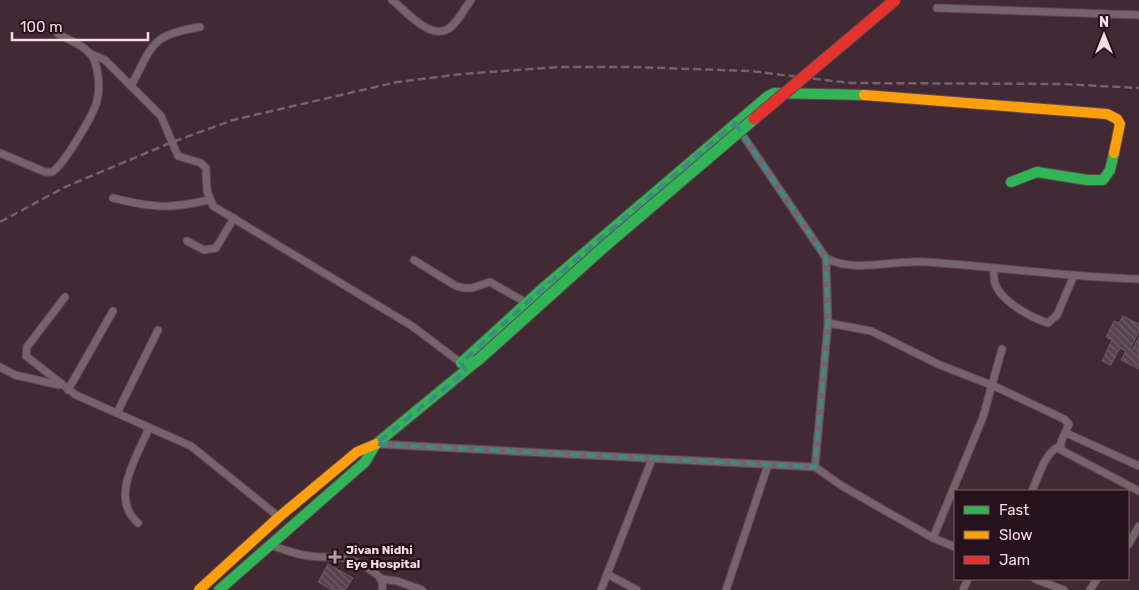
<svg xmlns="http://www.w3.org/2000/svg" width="1139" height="590" font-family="Rubik,sans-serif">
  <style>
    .building { fill: url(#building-back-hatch); stroke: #705a64 }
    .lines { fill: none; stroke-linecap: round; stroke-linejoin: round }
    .street-casing { stroke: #5d4751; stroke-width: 9 }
    .fast-casing { stroke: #5d4751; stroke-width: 12 }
    .slow-casing { stroke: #5d4751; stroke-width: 12 }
    .street { stroke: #76636b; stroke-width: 7 }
    .fast { stroke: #30b455; stroke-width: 10 }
    .slow { stroke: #ff9f0a; stroke-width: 10 }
    .rail { stroke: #74616a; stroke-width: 2.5; stroke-dasharray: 8 4; stroke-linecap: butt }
    .fast-bridge-casing { stroke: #5d4751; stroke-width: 13; stroke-linecap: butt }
    .jam-bridge-casing { stroke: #5d4751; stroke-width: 13; stroke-linecap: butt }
    .fast-bridge { stroke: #30b455; stroke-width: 11 }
    .jam-bridge { stroke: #e5322d; stroke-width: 11 }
    .marked { fill: none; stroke: #3e8a86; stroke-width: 4; stroke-dasharray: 10 6; stroke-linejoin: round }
    .poi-dot { fill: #b89ca7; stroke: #26121b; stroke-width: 2 }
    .labels { text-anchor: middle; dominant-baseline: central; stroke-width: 5; stroke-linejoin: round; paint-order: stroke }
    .poi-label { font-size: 12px; font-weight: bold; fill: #f8d9e4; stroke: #26121b; text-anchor: start }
  </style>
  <defs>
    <pattern id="building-back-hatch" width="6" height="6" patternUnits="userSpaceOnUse" patternTransform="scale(1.25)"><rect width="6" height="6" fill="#57434c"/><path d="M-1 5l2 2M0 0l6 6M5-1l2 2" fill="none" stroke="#705e66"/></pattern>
  </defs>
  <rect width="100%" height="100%" fill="#422a35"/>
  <g class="building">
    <polygon points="1123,316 1139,324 1139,331 1130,349 1132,350 1139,337 1139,369 1121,360 1126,351 1120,348 1111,365 1102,361 1112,340 1106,337 1114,321 1119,323"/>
    <polygon points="328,564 353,578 345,590 332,590 318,582"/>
  </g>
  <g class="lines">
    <defs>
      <g id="street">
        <path d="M392,0C405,10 428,38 446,30C456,26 464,9 471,0"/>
        <polyline points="937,8 1139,15"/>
        <polyline points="89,53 105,60 161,116 178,156 201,163 206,168 207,191 213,206 412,326 461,363 463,367"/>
        <path d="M131,86C153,45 150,35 200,27"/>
        <path d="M738,128L826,258C855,274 895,259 927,262C998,267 1068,277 1139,279"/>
        <path d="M0,153L45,172H52C63,166 94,114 97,101C100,89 99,70 93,58C88,47 69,40 58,34"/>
        <path d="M113,198C154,208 169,209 209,200"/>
        <polyline points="187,241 204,250 216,248 234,218"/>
        <polyline points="414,260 456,286 464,288 472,288 490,282 527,303"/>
        <path d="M994,269C994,275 993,282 997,288C1005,303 1032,318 1048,323L1057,315L1074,275"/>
        <polyline points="65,297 27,347 26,356 76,395 191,446 279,517"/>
        <polyline points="828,323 871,331 940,365 994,386 1064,419 1069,424 1061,442 1061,450 1139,491"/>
        <polyline points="0,367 15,375 59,385"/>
        <polyline points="68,390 113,311"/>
        <polyline points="117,413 158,330"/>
        <polyline points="1066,433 1139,466"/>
        <polyline points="376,444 815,467 828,323 826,258"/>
        <polyline points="815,467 842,486 933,538 955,547"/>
        <path d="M1032,491C1039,476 1044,453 1060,446"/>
        <path d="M138,523C109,498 137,457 149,428"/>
        <polyline points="933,538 983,417 1002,349"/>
        <path d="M269,545C281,548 292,553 303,555C334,561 338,550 369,569C378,575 384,578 382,590"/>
        <polyline points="1128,545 1139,526"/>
        <polyline points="607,574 637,590"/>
        <polyline points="381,579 397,581 422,590"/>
        <polyline points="1035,579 1064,590"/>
        <polyline points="601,590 652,459"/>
        <polyline points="726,590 768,465"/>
        <polyline points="963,590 968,579"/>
        <polyline points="1090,590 1097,579"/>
      </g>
      <g id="fast">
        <polyline points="1011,182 1037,172 1087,180 1103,180 1110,170 1114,153"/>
        <polyline points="461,363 543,288 768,96 774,93 864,95"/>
        <polyline points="219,590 365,462 376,444 477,361"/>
      </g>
      <g id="slow">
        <polyline points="864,95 1107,114 1117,119 1120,124 1114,153"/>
        <polyline points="199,590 279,517 357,452 376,444"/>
      </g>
    </defs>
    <use href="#street" class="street-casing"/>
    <use href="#fast" class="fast-casing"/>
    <use href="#slow" class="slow-casing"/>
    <use href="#street" class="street"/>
    <use href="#fast" class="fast"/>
    <use href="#slow" class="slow"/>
    <polyline class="rail" points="0,222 65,187 170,143 233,120 397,82 462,74 559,67 634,67 750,71 850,83 1062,84 1139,88"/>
    <defs>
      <polyline id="fast-bridge" points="477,361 605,246 754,119"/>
      <polyline id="jam-bridge" points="754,119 895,0"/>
    </defs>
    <use href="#fast-bridge" class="fast-bridge-casing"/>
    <use href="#jam-bridge" class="jam-bridge-casing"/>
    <use href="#fast-bridge" class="fast-bridge"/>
    <use href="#jam-bridge" class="jam-bridge"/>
  </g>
  <path class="marked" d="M735,123L826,258L828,323L815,467L376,444L466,371L461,363L543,288Z"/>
  <path class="poi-dot" d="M332.5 549.5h5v5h5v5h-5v5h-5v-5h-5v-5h5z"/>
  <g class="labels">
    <g class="poi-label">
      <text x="346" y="550">Jivan Nidhi<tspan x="346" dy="14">Eye Hospital</tspan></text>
    </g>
  </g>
  <rect x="954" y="490" width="175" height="90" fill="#26121b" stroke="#7a626b"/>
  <rect x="964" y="506" width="25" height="8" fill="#30b455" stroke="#7a626b"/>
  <text x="999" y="515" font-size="15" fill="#f8d9e4">Fast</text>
  <rect x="964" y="531" width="25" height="8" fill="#ff9f0a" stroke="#7a626b"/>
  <text x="999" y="540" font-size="15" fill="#f8d9e4">Slow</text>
  <rect x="964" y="556" width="25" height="8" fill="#e5322d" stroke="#7a626b"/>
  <text x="999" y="565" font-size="15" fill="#f8d9e4">Jam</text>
  <g transform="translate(1104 35)" stroke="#26121b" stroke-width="4" paint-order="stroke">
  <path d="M0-4L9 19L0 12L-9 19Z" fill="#f8d9e4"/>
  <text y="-8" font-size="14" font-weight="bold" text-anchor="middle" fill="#f8d9e4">N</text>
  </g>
  <path d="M12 32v8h136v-8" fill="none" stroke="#f8d9e4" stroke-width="2.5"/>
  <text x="20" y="32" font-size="15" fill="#f8d9e4" stroke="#26121b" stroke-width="4" paint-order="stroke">100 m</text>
</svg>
